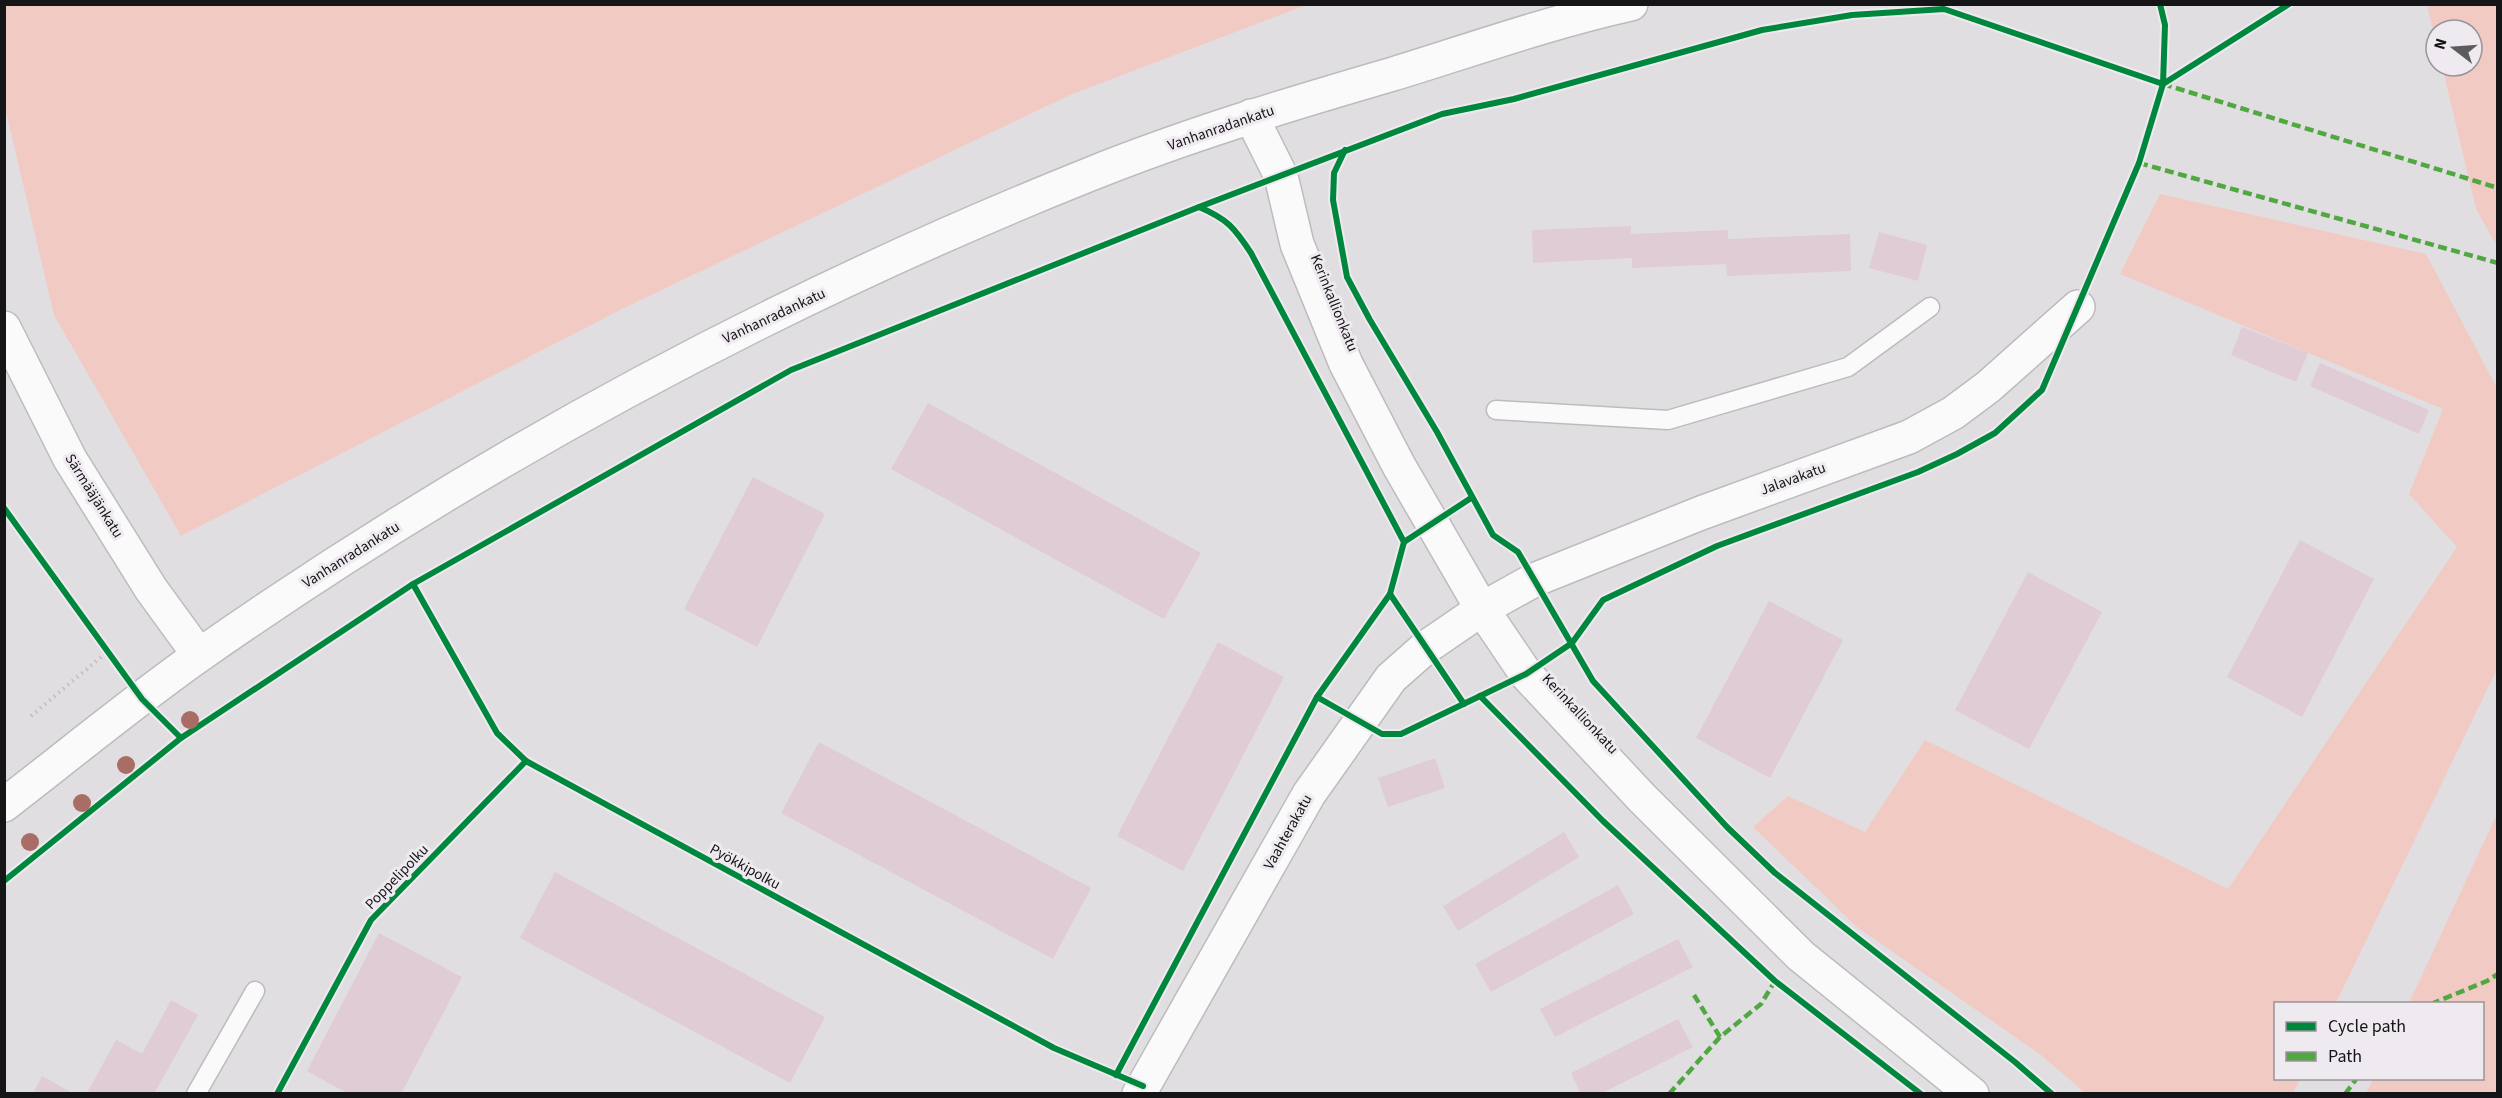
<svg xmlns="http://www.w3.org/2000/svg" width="2502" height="1098" font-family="'Source Sans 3',sans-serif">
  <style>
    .green { fill: #f2cac4 }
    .building { fill: #dfccd4 }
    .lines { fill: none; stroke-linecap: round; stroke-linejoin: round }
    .service-casing { stroke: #bcbbbd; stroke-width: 21 }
    .minor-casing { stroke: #bcbbbd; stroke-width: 36 }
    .tertiary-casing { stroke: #bcbbbd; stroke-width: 36 }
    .path { stroke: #bebebf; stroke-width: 4; stroke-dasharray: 1.5 4.5; stroke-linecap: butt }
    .service { stroke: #fafafb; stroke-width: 18 }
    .minor { stroke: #fafafb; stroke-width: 33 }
    .tertiary { stroke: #fafafb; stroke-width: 33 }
    .quiet { stroke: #51a842; stroke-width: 4.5; stroke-dasharray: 9 4.5; stroke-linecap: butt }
    .cycleway-casing { stroke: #efeaf0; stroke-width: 10 }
    .cycleway { stroke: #00873e; stroke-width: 6 }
    .tree { fill: #a96d66 }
    .labels { text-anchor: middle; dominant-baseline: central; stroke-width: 6; stroke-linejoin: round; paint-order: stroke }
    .street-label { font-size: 15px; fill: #151416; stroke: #efeaf0 }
  </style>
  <rect width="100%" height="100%" fill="#e1dee2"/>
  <g class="green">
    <polygon points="5,5 5,4 1306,5 1070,95 628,306 181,536 54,315 6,112"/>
    <polygon points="2427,5 2497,5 2497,246 2476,209 2442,66 2472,66 2472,30 2436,30 2436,43"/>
    <polygon points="2160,194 2426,254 2497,388 2497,669 2336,1003 2276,1004 2276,1078 2300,1079 2293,1093 2085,1093 2041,1055 1857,927 1753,827 1788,796 1865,832 1925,740 2228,889 2457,547 2409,494 2443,409 2120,274"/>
    <polygon points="2497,814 2497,1093 2366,1093 2373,1079 2482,1078 2482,1004 2409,1003"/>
  </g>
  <g class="building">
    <polygon points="1631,226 1631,234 1728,230 1728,239 1850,234 1851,271 1727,276 1726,264 1632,268 1632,258 1533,263 1532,230"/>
    <polygon points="1879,232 1927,245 1918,281 1869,268"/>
    <polygon points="2242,327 2308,353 2296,382 2231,355"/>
    <polygon points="2320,363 2429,410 2419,434 2310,386"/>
    <polygon points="928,403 1201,553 1164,619 891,469"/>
    <polygon points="753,477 825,514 757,647 684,609"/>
    <polygon points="2300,540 2374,579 2302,717 2227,677"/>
    <polygon points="2028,572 2102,612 2029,749 1955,710"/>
    <polygon points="1769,601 1843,640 1770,778 1696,738"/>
    <polygon points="1218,642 1284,677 1183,871 1117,836"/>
    <polygon points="819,742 1091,888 1053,959 781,813"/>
    <polygon points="1435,758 1445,788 1388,807 1378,778"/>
    <polygon points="1564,832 1579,857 1458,931 1443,906"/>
    <polygon points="555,872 825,1017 790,1083 520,938"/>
    <polygon points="1618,885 1634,914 1491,992 1475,964"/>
    <polygon points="379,933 462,977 401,1094 349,1094 307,1071"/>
    <polygon points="1678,939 1693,967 1555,1037 1540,1009"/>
    <polygon points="171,1000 198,1015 154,1094 92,1094 88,1091 116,1040 142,1054"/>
    <polygon points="1678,1019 1693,1047 1600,1094 1581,1094 1571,1073"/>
    <polygon points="42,1076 74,1094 33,1094"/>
  </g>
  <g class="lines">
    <defs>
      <g id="service">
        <polyline points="1496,410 1668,420 1848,367 1930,307"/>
        <polyline points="196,1094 255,991"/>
      </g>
      <g id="minor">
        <polyline points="1251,116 1281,176 1297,244 1346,364 1399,466 1482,609 1526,674 1642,798 1801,956 1972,1094"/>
        <polyline points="4,328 70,459 151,589 199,655"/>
        <polyline points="1139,1094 1309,794 1391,678 1425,648 1482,609 1534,580 1701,513 1909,437 1953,413 1988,387 2078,307"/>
      </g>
      <path id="tertiary" d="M4,805C70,754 134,701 201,654C477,461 776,300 1088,175C1187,135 1290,104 1393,74C1471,50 1550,22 1631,4"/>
    </defs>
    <use href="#service" class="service-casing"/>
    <use href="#minor" class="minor-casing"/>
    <use href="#tertiary" class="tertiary-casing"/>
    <polyline class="path" points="31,716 107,652"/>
    <use href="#service" class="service"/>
    <use href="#minor" class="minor"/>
    <use href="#tertiary" class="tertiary"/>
    <g class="quiet">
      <polyline points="2163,84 2498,188"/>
      <polyline points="2139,163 2498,263"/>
      <polyline points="1694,995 1720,1037"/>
      <polyline points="2431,1004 2487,981 2498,974"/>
      <polyline points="1669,1094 1720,1037 1761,1004 1775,981"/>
      <polyline points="2345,1094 2357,1078"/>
    </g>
    <defs>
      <g id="cycleway">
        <polyline points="1345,150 1334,173 1333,200 1347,277 1370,320 1437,432 1493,535 1518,552 1593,681 1727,827 1775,873 2015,1062 2052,1094"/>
        <path d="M1199,207C1227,219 1234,227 1251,253L1404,542L1390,594L1317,697"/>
        <polyline points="4,508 142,699 181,738"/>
        <polyline points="1404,542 1471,498"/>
        <polyline points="413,584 497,733 526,761 1054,1048 1143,1086"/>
        <polyline points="1390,594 1464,704"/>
        <polyline points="1480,696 1603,821 1775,981 1921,1094"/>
        <polyline points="4,881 181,738 413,584 791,370 1199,207 1442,114 1514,99 1762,30 1852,15 1944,9 2163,84 2289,4"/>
        <polyline points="1116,1075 1317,697 1382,734 1401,734 1526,674 1572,643 1603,600 1717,546 1918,472 1957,454 1995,433 2042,390 2139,163 2163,84 2165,25 2160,4"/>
        <polyline points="277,1094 371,920 526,761"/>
      </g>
    </defs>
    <use href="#cycleway" class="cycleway-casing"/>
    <use href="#cycleway" class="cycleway"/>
  </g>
  <g class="tree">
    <circle cx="190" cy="720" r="9"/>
    <circle cx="126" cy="765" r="9"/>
    <circle cx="82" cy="803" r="9"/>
    <circle cx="30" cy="842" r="9"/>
  </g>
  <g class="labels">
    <g class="street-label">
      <text transform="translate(1221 128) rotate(-19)">Vanhanradankatu</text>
      <text transform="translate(1334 303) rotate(68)">Kerinkallionkatu</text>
      <text transform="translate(774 316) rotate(-25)">Vanhanradankatu</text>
      <text transform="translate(1793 479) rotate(-20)">Jalavakatu</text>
      <text transform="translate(94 496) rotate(58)">Särmääjänkatu</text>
      <text transform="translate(351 555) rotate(-32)">Vanhanradankatu</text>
      <text transform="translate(1580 714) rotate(47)">Kerinkallionkatu</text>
      <text transform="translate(1288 832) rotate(-61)">Vaahterakatu</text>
      <text transform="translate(745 867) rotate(29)">Pyökkipolku</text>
      <text transform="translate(397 877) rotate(-46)">Poppelipolku</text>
    </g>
  </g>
  <rect width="2502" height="1098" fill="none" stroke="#151416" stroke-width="12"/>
  <rect x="2274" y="1002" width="210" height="78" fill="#efeaf0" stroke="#989499" stroke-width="1.5"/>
  <rect x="2286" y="1022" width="30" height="9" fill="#00873e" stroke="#989499" stroke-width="1.5"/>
  <text x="2328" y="1032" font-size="18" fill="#151416">Cycle path</text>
  <rect x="2286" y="1052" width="30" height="9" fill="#51a842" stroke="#989499" stroke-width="1.5"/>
  <text x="2328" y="1062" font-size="18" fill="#151416">Path</text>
  <g transform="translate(2454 48) rotate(287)"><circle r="28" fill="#efeaf0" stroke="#989499" stroke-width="1.5"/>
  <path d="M0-4.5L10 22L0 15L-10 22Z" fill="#5c5b5d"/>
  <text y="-9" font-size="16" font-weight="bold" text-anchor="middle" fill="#151416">N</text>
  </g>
</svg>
